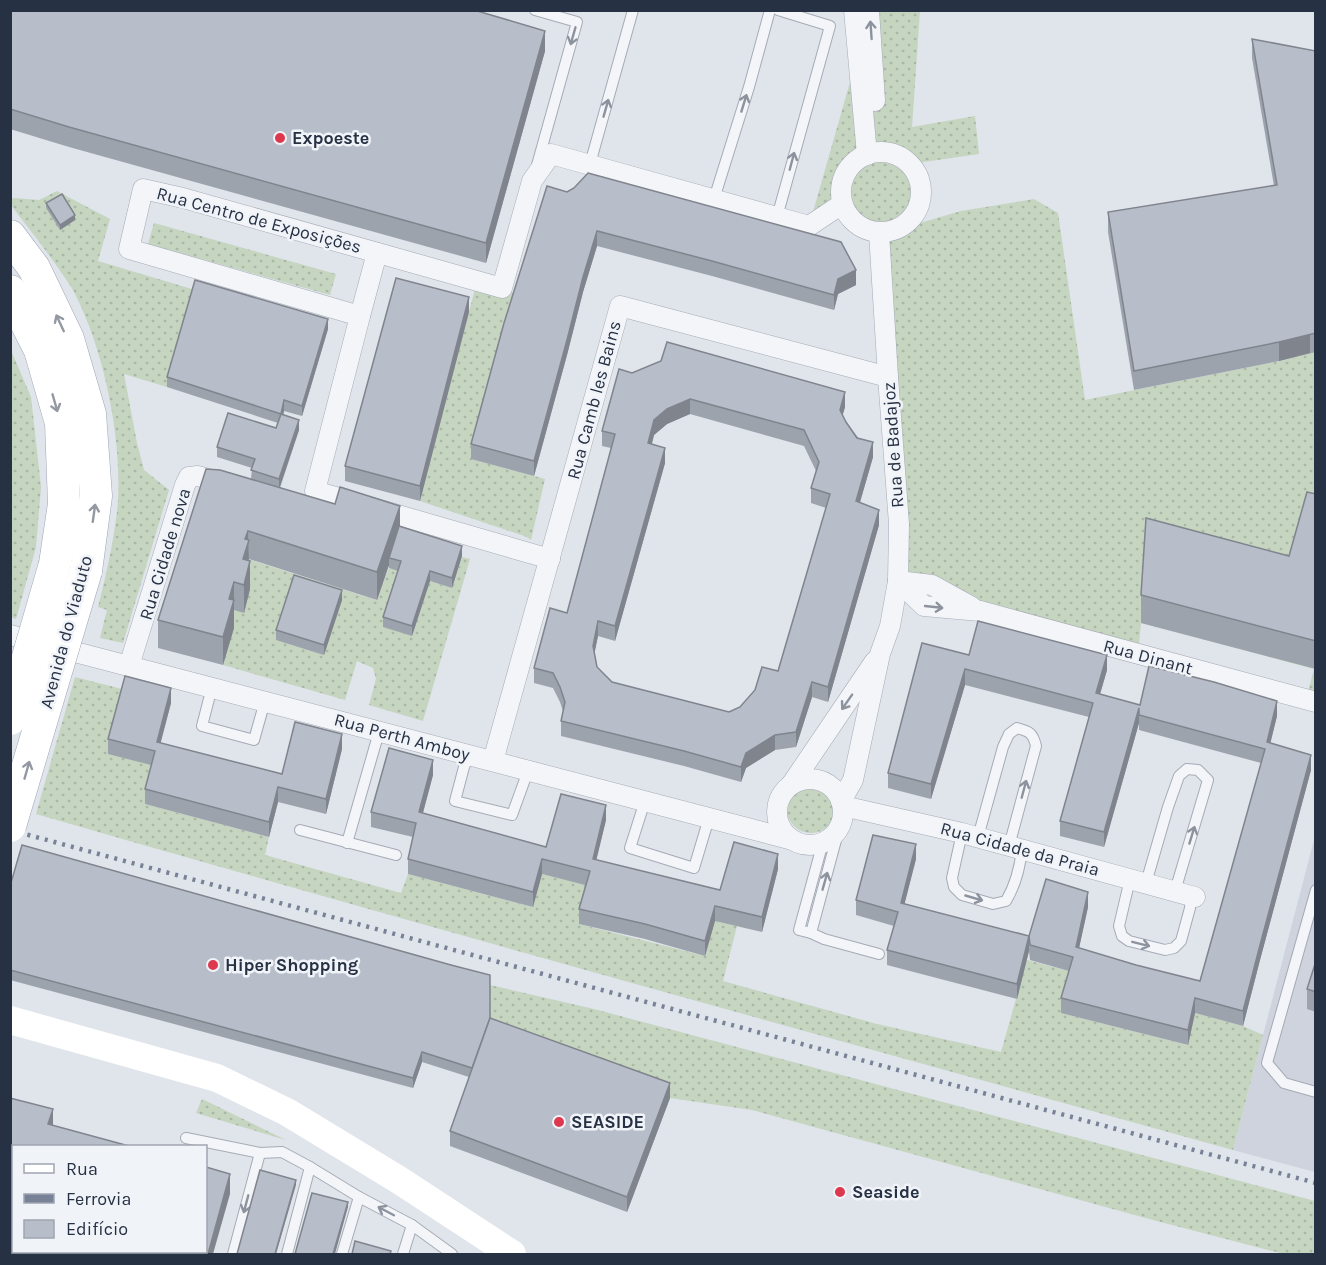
<svg xmlns="http://www.w3.org/2000/svg" width="1326" height="1265" font-family="Karla,sans-serif">
  <style>
    .built { fill: #ced3dd }
    .grass { fill: url(#grass-dots) }
    .lines { fill: none; stroke-linecap: round; stroke-linejoin: round }
    .lane-casing { stroke: #a5abb6; stroke-width: 12 }
    .street-casing { stroke: #a5abb6; stroke-width: 21 }
    .primary-casing { stroke: #9ea8b8; stroke-width: 33 }
    .lane { stroke: #f3f5f8; stroke-width: 10 }
    .street { stroke: #f3f5f8; stroke-width: 20 }
    .secondary { stroke: #fff; stroke-width: 28 }
    .primary { stroke: #fff; stroke-width: 32 }
    .rail { stroke: #788296; stroke-width: 4.5; stroke-dasharray: 3 6; stroke-linecap: butt }
    .primary-bridge-casing { stroke: #9ea8b8; stroke-width: 33; stroke-linecap: butt }
    .primary-bridge { stroke: #fff; stroke-width: 32 }
    .wall { fill: #9da3ad; fill-rule: evenodd }
    .shaded-wall { fill: #80848d }
    .building { fill: #b7bdc9; stroke: #80848d; stroke-width: 1.5; fill-rule: evenodd }
    .oneway { stroke: #8d939e }
    .oneway2 { stroke: #9398a2 }
    .poi-dot { fill: #dd384d; stroke: #f0f3f8; stroke-width: 2 }
    .labels { text-anchor: middle; dominant-baseline: central; stroke-width: 5; stroke-linejoin: round; paint-order: stroke }
    .poi-label { font-size: 18px; font-weight: bold; fill: #273144; stroke: #f0f3f8; text-anchor: start }
    .street-label { font-size: 18px; fill: #273144; stroke: #f0f3f8 }
  </style>
  <defs>
    <pattern id="grass-dots" width="8" height="8" patternUnits="userSpaceOnUse" patternTransform="scale(1.5)"><rect width="8" height="8" fill="#c5d5c0"/><path d="M2 2h.1M6 6h.1" fill="none" stroke="#a9b7a6" stroke-width="1.8" stroke-linecap="round"/></pattern>
  </defs>
  <rect width="100%" height="100%" fill="#e0e4eb"/>
  <polygon class="built" points="1315,836 1315,1172 1233,1150"/>
  <g class="grass">
    <path d="M854,11H920L912,127L975,116L979,154L910,164C904,159 897,154 889,153C861,147 841,171 841,197L809,226L858,54Z"/>
    <circle cx="881" cy="192" r="36"/>
    <path d="M57,191L110,219L98,261L195,290L167,387L124,374L137,443L144,470L169,490L123,643L100,638L107,610L98,607C106,576 113,544 117,512C124,447 105,352 75,294C72,287 67,281 63,275C47,251 28,228 11,205V199L14,198L39,200Z"/>
    <polygon points="1034,199 1058,213 1085,400 1279,361 1315,352 1315,701 1306,699 1314,669 1141,623 1138,655 898,581 879,233 889,232 961,211"/>
    <polygon points="154,223 336,274 330,295 148,244"/>
    <polygon points="477,281 518,294 472,459 545,479 531,540 527,537 420,501"/>
    <polygon points="10,348 31,397 41,487 36,547 16,619 10,617"/>
    <polygon points="462,557 470,559 423,721 369,705 376,679 373,668 357,661 345,700 223,665 229,627 248,559 376,600 389,568 401,571 412,636 430,581 452,588"/>
    <path d="M75,677L122,689L155,766L145,804L269,837L265,855L401,893L408,874L533,907L542,874L590,886L579,924L705,956L715,921L737,926L723,981L877,1024L1001,1052L1027,960L1073,972L1062,1013L1187,1045L1195,1013L1243,1026L1263,1035L1233,1150C834,1039 434,929 36,814Z"/>
    <circle cx="811" cy="809" r="24"/>
    <polygon points="490,985 594,1009 1315,1201 1315,1254 1284,1254 1153,1220 752,1110 670,1098 490,1033"/>
    <polygon points="202,1099 286,1140 196,1113"/>
  </g>
  <g class="lines">
    <defs>
      <g id="lane">
        <polyline points="535,10 577,22 537,165"/>
        <polyline points="590,164 633,10"/>
        <polyline points="714,199 749,87 770,10"/>
        <polyline points="777,217 830,26 778,10"/>
        <polyline points="212,687 202,726 254,740 265,701"/>
        <polyline points="469,755 464,767 455,801 512,815 528,771"/>
        <polyline points="645,801 630,848 694,868 709,818"/>
        <polyline points="300,830 396,855"/>
        <path d="M962,833L952,878L954,887L962,895L993,904L1006,901C1016,884 1020,868 1022,849"/>
        <path d="M978,837L1003,747L1009,734L1017,728C1029,731 1033,733 1036,746L1009,846"/>
        <polyline points="823,842 799,930 811,933 824,939 879,954"/>
        <polyline points="347,843 379,732"/>
        <polyline points="1130,879 1119,926 1122,936 1129,941 1165,950 1174,948 1181,941 1190,908 1191,896"/>
        <polyline points="1146,883 1168,807 1179,776 1187,769 1198,770 1208,780 1175,891"/>
        <polyline points="1316,890 1267,1063 1284,1083 1316,1092"/>
        <polyline points="811,933 839,829"/>
        <polyline points="186,1138 260,1153 282,1152 310,1167 359,1197 412,1225 452,1254"/>
        <polyline points="233,1254 260,1153"/>
        <polyline points="287,1254 310,1167"/>
        <polyline points="342,1254 359,1197"/>
        <polyline points="403,1254 412,1225"/>
      </g>
      <g id="street">
        <polyline points="854,10 867,155"/>
        <polyline points="869,10 875,101"/>
        <circle cx="881" cy="192" r="40"/>
        <polyline points="360,316 377,253"/>
        <polyline points="550,559 315,491 360,316 129,249 143,189 183,198 502,288 532,181 551,154 809,226 842,204"/>
        <polyline points="898,581 924,606 980,611 1316,702"/>
        <polyline points="898,581 932,585 972,607"/>
        <polyline points="10,635 793,840"/>
        <polyline points="129,666 185,485 189,477 198,476 228,485"/>
        <polyline points="493,761 620,306 888,377"/>
        <circle cx="810" cy="812" r="33"/>
        <polyline points="791,785 875,661"/>
        <polyline points="841,801 853,780 880,654 890,626 898,581 899,524 888,377 879,233"/>
        <polyline points="843,806 962,833 1195,897"/>
      </g>
      <g id="primary">
        <polyline points="10,236 34,268 68,339 90,414 96,496 86,571"/>
        <polyline points="10,291 40,350 61,423 64,504 55,564"/>
      </g>
    </defs>
    <use href="#lane" class="lane-casing"/>
    <use href="#street" class="street-casing"/>
    <use href="#primary" class="primary-casing"/>
    <use href="#lane" class="lane"/>
    <use href="#street" class="street"/>
    <polyline class="secondary" points="10,1020 217,1078 287,1112 399,1180 512,1254"/>
    <use href="#primary" class="primary"/>
    <polyline class="rail" points="10,830 1316,1183"/>
    <defs>
      <g id="primary-bridge">
        <polyline points="10,719 55,564"/>
        <polyline points="10,826 86,571"/>
      </g>
    </defs>
    <use href="#primary-bridge" class="primary-bridge-casing"/>
    <use href="#primary-bridge" class="primary-bridge"/>
  </g>
  <g class="wall">
    <polygon points="10,10 545,51 486,263 69,147 10,129"/>
    <polygon points="1252,39 1316,51 1316,352 1279,361 1134,390 1108,232 1108,212 1274,186 1252,58"/>
    <polygon points="567,192 856,285 838,294 834,310 712,276 597,246 583,292 567,355 534,476 471,459 471,444"/>
    <polygon points="46,203 75,220 60,230 46,208"/>
    <polygon points="469,312 420,501 345,481 345,466"/>
    <polygon points="328,329 302,416 284,411 283,415 299,430 280,488 400,526 462,556 452,588 430,581 412,636 383,627 383,617 398,571 389,568 389,565 377,600 249,559 250,589 244,613 234,610 234,628 223,665 158,648 158,620 251,479 252,468 217,457 217,447 276,428 278,423 167,387 167,377"/>
    <path d="M632,373L845,407L842,415L846,422L873,457L860,502L879,525L828,702L812,697L796,747L775,750L746,768L741,782L684,766L561,736V721L563,711L560,702L553,688L534,683V668L567,613L611,448L602,446V431ZM690,414L804,446L816,471L811,488V503L826,508L778,671L740,707L729,712L612,682L597,667L594,653L598,636L615,641L665,463L652,444L654,435L667,424Z"/>
    <polygon points="1316,494 1316,669 1141,623 1141,595 1289,556"/>
    <polygon points="342,600 324,655 276,640 276,630"/>
    <polygon points="969,655 1107,670 1100,694 1140,705 1277,716 1270,743 1311,770 1260,960 1243,1026 1195,1013 1188,1045 1061,1013 1061,998 1069,971 1030,960 1029,951 1017,999 887,965 887,950 894,926 856,915 856,900 916,859 904,904 1029,936 1088,907 1079,948 1136,965 1200,981 1261,763 1139,730 1139,723 1104,847 1060,836 1060,821 1089,717 965,685 931,799 888,788 888,773"/>
    <polygon points="171,703 160,743 282,774 342,749 326,814 278,802 269,837 145,804 145,789 151,765 108,754 108,739"/>
    <polygon points="433,775 423,813 546,847 606,820 596,860 720,890 778,869 762,932 715,921 705,956 645,939 579,924 579,909 585,885 542,874 533,907 408,874 408,859 413,837 371,827 371,812"/>
    <polygon points="10,886 490,1018 670,1098 627,1212 450,1146 450,1131 469,1077 422,1062 413,1088 10,980"/>
    <polygon points="1316,895 1316,920 1314,919 1314,900"/>
    <polygon points="1316,961 1316,1012 1307,1009 1307,989"/>
  </g>
  <g class="shaded-wall">
    <polygon points="545,31 545,51 486,263 486,243"/>
    <polygon points="75,215 75,220 60,230 60,225"/>
    <polygon points="597,231 597,246 583,292 567,355 534,476 534,461 583,277"/>
    <polygon points="856,270 856,285 838,294 834,310 834,295 838,279"/>
    <polygon points="469,297 469,312 420,501 420,486"/>
    <polygon points="328,319 328,329 302,416 302,406"/>
    <polygon points="1310,334 1310,353 1279,361 1279,342"/>
    <polygon points="845,392 845,407 840,425 840,410"/>
    <polygon points="690,399 690,414 667,424 654,435 648,458 648,443 654,420 667,409"/>
    <polygon points="284,400 284,411 281,424 281,414"/>
    <polygon points="299,420 299,430 279,489 279,479"/>
    <polygon points="873,442 873,457 856,516 856,501"/>
    <polygon points="665,448 665,463 615,641 615,626"/>
    <polygon points="400,506 400,534 389,558 389,565 377,600 377,572"/>
    <polygon points="879,510 879,525 828,702 828,687"/>
    <polygon points="248,531 249,567 250,561 250,589 244,613 244,585 247,572 243,587 243,559 245,539"/>
    <polygon points="462,546 462,556 452,588 452,578"/>
    <polygon points="430,571 430,581 412,636 412,626"/>
    <polygon points="234,582 234,628 223,665 223,637 229,599"/>
    <polygon points="342,590 342,600 324,655 324,645"/>
    <polygon points="598,621 598,636 593,661 593,646"/>
    <polygon points="1107,655 1107,670 1096,708 1096,693"/>
    <polygon points="965,669 965,685 931,799 931,784"/>
    <polygon points="812,682 812,697 796,747 796,732"/>
    <polygon points="171,688 171,703 157,757 157,742"/>
    <polygon points="1277,701 1277,716 1267,757 1267,742"/>
    <polygon points="1139,708 1139,723 1104,847 1104,832"/>
    <polygon points="342,734 342,749 326,814 326,799"/>
    <polygon points="775,735 775,750 746,768 741,782 741,767 746,753"/>
    <polygon points="1311,755 1311,770 1260,960 1243,1026 1243,1011 1260,945"/>
    <polygon points="433,760 433,775 419,827 419,812"/>
    <polygon points="278,787 278,802 269,837 269,822"/>
    <polygon points="606,805 606,820 593,874 593,859"/>
    <polygon points="916,844 916,859 901,918 901,903"/>
    <polygon points="778,854 778,869 762,932 762,917"/>
    <polygon points="542,859 542,874 533,907 533,892"/>
    <polygon points="1088,892 1088,907 1076,962 1076,947"/>
    <polygon points="715,906 715,921 705,956 705,941"/>
    <polygon points="1029,936 1029,951 1017,999 1017,984"/>
    <polygon points="1195,998 1195,1013 1188,1045 1188,1030"/>
    <polygon points="422,1052 422,1062 413,1088 413,1078"/>
    <polygon points="670,1083 670,1098 627,1212 627,1197"/>
    <polygon points="53,1109 53,1129 48,1124"/>
    <polygon points="230,1174 230,1194 213,1254 208,1254"/>
    <polygon points="296,1180 296,1185 276,1254 275,1254"/>
    <polygon points="348,1202 348,1207 335,1254 333,1254"/>
  </g>
  <g class="building">
    <polygon points="10,10 474,10 545,31 486,243 69,127 10,109"/>
    <polygon points="1252,39 1316,51 1316,333 1279,342 1134,371 1108,212 1277,185"/>
    <polygon points="588,173 841,242 856,270 838,279 834,295 712,261 597,231 583,277 567,340 534,461 471,444 504,323 547,186 567,192 574,188"/>
    <polygon points="62,194 75,215 60,225 46,203"/>
    <polygon points="396,278 469,297 420,486 345,466"/>
    <polygon points="195,280 328,319 302,406 284,400 281,414 167,377"/>
    <path d="M667,342L845,392L840,410L846,422L857,438L873,442L856,501L879,510L828,687L812,682L796,732L775,735L746,753L741,767L684,751L561,721L565,702L560,687L553,673L534,668L550,608L567,613L615,434L602,431L619,369L632,373L661,361ZM690,399L804,430L819,462L811,488L830,494L778,671L762,667L755,690L740,707L729,712L612,682L597,667L593,646L598,621L615,626L665,448L648,443L654,420L667,409Z"/>
    <polygon points="228,413 276,428 281,414 299,420 279,479 251,470 255,459 217,447"/>
    <polygon points="206,469 220,470 335,504 340,487 400,506 377,572 248,531 245,539 249,540 243,559 250,561 244,585 234,582 229,599 234,600 223,637 158,620"/>
    <polygon points="1307,492 1316,494 1316,641 1141,595 1146,518 1289,556"/>
    <polygon points="399,526 462,546 452,578 430,571 412,626 383,617 401,561 389,558"/>
    <polygon points="294,575 342,590 324,645 276,630"/>
    <polygon points="978,621 1107,655 1096,693 1140,705 1149,666 1214,682 1277,701 1267,742 1311,755 1260,945 1243,1011 1195,998 1188,1030 1061,998 1073,957 1030,945 1029,936 1046,879 1088,892 1076,947 1136,965 1200,981 1265,749 1139,715 1139,708 1104,832 1060,821 1093,703 965,669 931,784 888,773 922,643 969,655"/>
    <polygon points="125,676 171,688 157,742 282,774 295,722 342,734 326,799 278,787 269,822 145,789 155,751 108,739"/>
    <polygon points="389,748 433,760 419,812 546,847 561,794 606,805 593,859 720,890 734,842 778,854 762,917 715,906 705,941 645,924 579,909 590,871 542,859 533,892 408,859 416,823 371,812"/>
    <polygon points="873,835 916,844 901,903 1029,936 1017,984 887,950 898,912 856,900"/>
    <polygon points="22,845 451,965 490,975 490,1018 472,1068 422,1052 413,1078 10,970 10,886"/>
    <polygon points="1316,961 1316,992 1307,989"/>
    <polygon points="490,1018 670,1083 627,1197 450,1131"/>
    <polygon points="10,1098 53,1109 48,1124 129,1146 14,1146 14,1251 206,1251 206,1167 230,1174 208,1254 10,1254"/>
    <polygon points="260,1170 296,1180 275,1254 237,1254"/>
    <polygon points="312,1193 348,1202 333,1254 295,1254"/>
    <polygon points="355,1241 391,1251 390,1254 352,1254"/>
  </g>
  <defs><path id="oneway-shaft" d="M-6 0H5M1.5-3L5.5 0L1.5 3" fill="none" stroke-width="1.6" stroke-linecap="round" stroke-linejoin="round" transform="scale(1.5)"/></defs>
  <g class="oneway">
    <use href="#oneway-shaft" transform="translate(871 30) rotate(-94)"/>
    <use href="#oneway-shaft" transform="translate(573 36) rotate(106)"/>
    <use href="#oneway-shaft" transform="translate(744 103) rotate(-73)"/>
    <use href="#oneway-shaft" transform="translate(606 108) rotate(-74)"/>
    <use href="#oneway-shaft" transform="translate(792 161) rotate(-75)"/>
    <use href="#oneway-shaft" transform="translate(934 607) rotate(6)"/>
    <use href="#oneway-shaft" transform="translate(847 702) rotate(125)"/>
    <use href="#oneway-shaft" transform="translate(1024 789) rotate(-75)"/>
    <use href="#oneway-shaft" transform="translate(1192 835) rotate(-73)"/>
    <use href="#oneway-shaft" transform="translate(825 881) rotate(-74)"/>
    <use href="#oneway-shaft" transform="translate(974 898) rotate(16)"/>
    <use href="#oneway-shaft" transform="translate(1141 944) rotate(14)"/>
    <use href="#oneway-shaft" transform="translate(246 1204) rotate(105)"/>
    <use href="#oneway-shaft" transform="translate(386 1211) rotate(-152)"/>
  </g>
  <g class="oneway2">
    <use href="#oneway-shaft" transform="translate(60 323) rotate(-115)"/>
    <use href="#oneway-shaft" transform="translate(55 403) rotate(74)"/>
    <use href="#oneway-shaft" transform="translate(94 513) rotate(-82)"/>
    <use href="#oneway-shaft" transform="translate(27 770) rotate(-74)"/>
  </g>
  <g class="poi-dot">
    <circle cx="280" cy="138" r="6"/>
    <circle cx="213" cy="965" r="6"/>
    <circle cx="559" cy="1122" r="6"/>
    <circle cx="840" cy="1192" r="6"/>
  </g>
  <g class="labels">
    <g class="poi-label">
      <text x="292" y="138">Expoeste</text>
      <text x="225" y="965">Hiper Shopping</text>
      <text x="571" y="1122">SEASIDE</text>
      <text x="852" y="1192">Seaside</text>
    </g>
    <g class="street-label">
      <text transform="translate(259 220) rotate(15)">Rua Centro de Exposições</text>
      <text transform="translate(594 400) rotate(-75)">Rua Camb les Bains</text>
      <text transform="translate(893 445) rotate(-94)">Rua de Badajoz</text>
      <text transform="translate(165 554) rotate(-73)">Rua Cidade nova</text>
      <text transform="translate(66 632) rotate(-75)">Avenida do Viaduto</text>
      <text transform="translate(1148 657) rotate(15)">Rua Dinant</text>
      <text transform="translate(402 737) rotate(15)">Rua Perth Amboy</text>
      <text transform="translate(1020 849) rotate(15)">Rua Cidade da Praia</text>
    </g>
  </g>
  <rect width="1326" height="1265" fill="none" stroke="#273144" stroke-width="24"/>
  <rect x="12" y="1145" width="195" height="108" fill="#f0f3f8" stroke="#a0a5b0" stroke-width="1.5"/>
  <rect x="24" y="1164" width="30" height="9" fill="#ffffff" stroke="#a0a5b0" stroke-width="1.5"/>
  <text x="66" y="1175" font-size="18" fill="#273144">Rua</text>
  <rect x="24" y="1194" width="30" height="9" fill="#788296" stroke="#a0a5b0" stroke-width="1.5"/>
  <text x="66" y="1205" font-size="18" fill="#273144">Ferrovia</text>
  <rect x="24" y="1220" width="30" height="18" fill="#b7bdc9" stroke="#a0a5b0" stroke-width="1.5"/>
  <text x="66" y="1235" font-size="18" fill="#273144">Edifício</text>
</svg>
